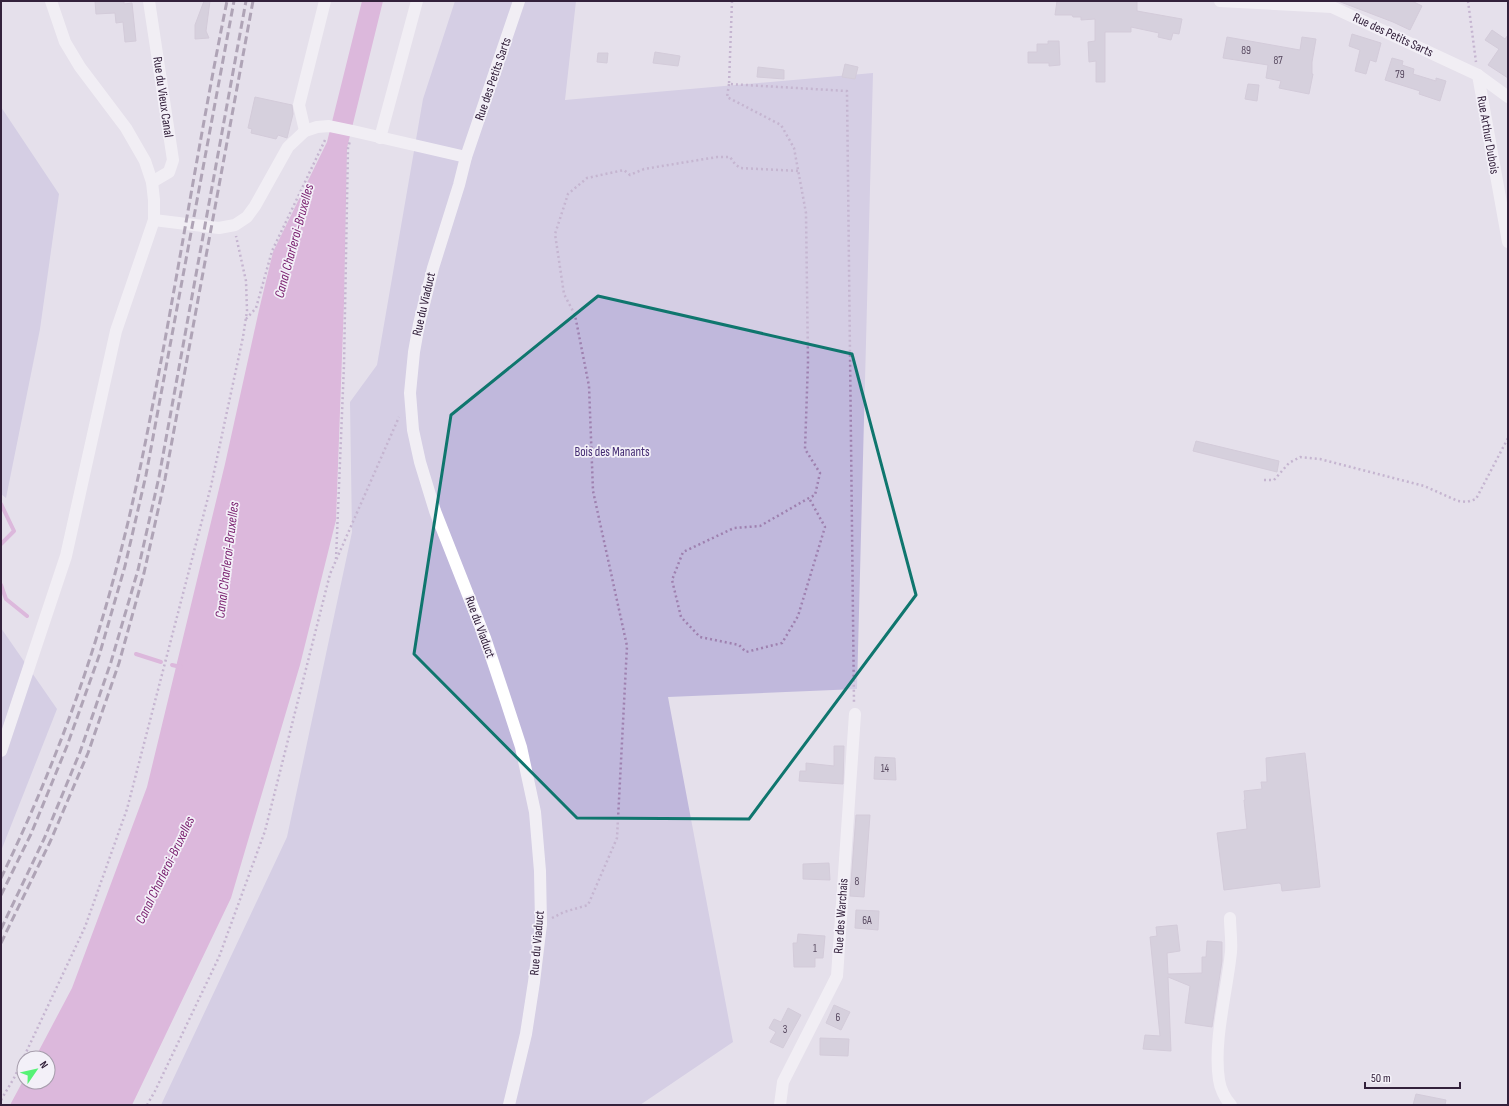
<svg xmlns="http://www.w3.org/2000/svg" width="1509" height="1106" font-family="'Sofia Sans Condensed',sans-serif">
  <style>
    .green { fill: #c0b8dc }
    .water { fill: #d187c9 }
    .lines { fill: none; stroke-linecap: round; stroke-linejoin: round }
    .stream { stroke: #d187c9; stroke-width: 4 }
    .building { fill: #c4bccc; stroke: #bcb2c4 }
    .path { stroke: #9e80af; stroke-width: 2.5; stroke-dasharray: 2 3; stroke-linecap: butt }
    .minor { stroke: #fff; stroke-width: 12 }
    .rail { stroke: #6e5b77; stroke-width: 3; stroke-dasharray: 8 4; stroke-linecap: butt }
    .marked { fill: none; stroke: #0f766e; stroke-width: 3; stroke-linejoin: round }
    .labels { text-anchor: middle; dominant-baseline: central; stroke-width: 3.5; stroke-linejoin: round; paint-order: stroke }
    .number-label { font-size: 11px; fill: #57485f }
    .street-label { font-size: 13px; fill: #33213b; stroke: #f3f0f8 }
    .park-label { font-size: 13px; fill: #432b72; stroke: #f3f0f8 }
    .water-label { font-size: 14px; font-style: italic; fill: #771b6c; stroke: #f3f0f8 }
  </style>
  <rect width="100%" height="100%" fill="#e5e0eb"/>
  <g class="green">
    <polygon points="455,1 576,1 565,100 873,73 857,689 668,697 733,1042 640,1105 161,1105 287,837 352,532 350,402 377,365 423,99"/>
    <polygon points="1,107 59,194 40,329 6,498 1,494"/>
    <polygon points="1,628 57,709 1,851"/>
  </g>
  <polygon class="water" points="362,1 383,1 347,148 344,302 336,520 300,665 231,898 132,1105 10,1105 24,1079 24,1082 48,1082 48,1058 35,1058 72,988 147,787 225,464 259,310 273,252 327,142"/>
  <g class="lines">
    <g class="stream">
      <polyline points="1,504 14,531 1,544"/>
      <polyline points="1,585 6,599 27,616"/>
      <polyline points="136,654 161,662"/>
      <polyline points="172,665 181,667"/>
    </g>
  </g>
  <g class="building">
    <polygon points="95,1 124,1 124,4 132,3 136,41 125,42 123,22 116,23 115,13 96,14"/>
    <polygon points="204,1 210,1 206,31 209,38 195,39 195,25"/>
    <polygon points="1057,1 1137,1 1137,11 1182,19 1179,34 1173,33 1171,40 1158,37 1159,33 1131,27 1131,32 1105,32 1105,82 1096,82 1096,61 1089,62 1088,42 1095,41 1095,19 1081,20 1081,17 1073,17 1072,15 1055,15"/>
    <polygon points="1338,1 1412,1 1422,6 1410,30 1393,22"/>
    <polygon points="1492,30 1505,39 1508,35 1508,78 1488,65 1499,49 1485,40"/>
    <polygon points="1352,34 1381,43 1376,62 1370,60 1366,74 1355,71 1360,50 1349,46"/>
    <polygon points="1227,37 1300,50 1302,37 1316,39 1312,62 1312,74 1313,74 1309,94 1279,88 1281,81 1266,78 1268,65 1223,58"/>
    <polygon points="1048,41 1059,41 1060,65 1049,66 1049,63 1028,63 1028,52 1037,52 1037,44 1048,44"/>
    <polygon points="655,52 680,56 678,66 653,63"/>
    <polygon points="598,53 608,53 607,63 597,62"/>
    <polygon points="1392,58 1403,61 1402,65 1414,69 1413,74 1436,81 1436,78 1446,81 1440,101 1419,94 1420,91 1385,80"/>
    <polygon points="845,64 858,67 855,79 842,77"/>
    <polygon points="758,67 784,70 784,79 757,77"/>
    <polygon points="1248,84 1259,85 1257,101 1245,99"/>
    <polygon points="255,97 292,105 293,114 287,138 278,135 276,139 251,133 252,129 248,128"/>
    <polygon points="1196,441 1279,461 1277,472 1193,451"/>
    <polygon points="834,746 844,746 843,784 799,781 800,771 806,771 806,763 834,766"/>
    <polygon points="1305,753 1320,887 1282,891 1281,884 1279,883 1224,890 1217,833 1247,829 1244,800 1245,800 1244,791 1262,789 1261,782 1267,782 1266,758"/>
    <polygon points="875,757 895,758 896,780 874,779"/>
    <polygon points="856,815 870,815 864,897 850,896"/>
    <polygon points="829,863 830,880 803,879 803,864"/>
    <polygon points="856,910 879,911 878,930 855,928"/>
    <polygon points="1177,925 1180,951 1167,953 1168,974 1202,973 1202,957 1206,957 1207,941 1222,942 1222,961 1212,1027 1185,1023 1190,986 1168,977 1171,1051 1143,1049 1145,1035 1160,1036 1150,937 1157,936 1156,927"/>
    <polygon points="798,934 825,936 823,958 815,958 815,967 794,967 793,943 797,943"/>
    <polygon points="834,1005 850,1012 841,1030 826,1023"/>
    <polygon points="788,1008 801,1015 783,1048 770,1042 776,1032 769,1028 774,1019 781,1022"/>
    <polygon points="820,1038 849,1039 848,1056 820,1055"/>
    <polygon points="1416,1094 1446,1100 1445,1105 1413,1105"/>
  </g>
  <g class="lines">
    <g class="path">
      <polyline points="732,1 729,84 847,91 854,704"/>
      <polyline points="1468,1 1476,62"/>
      <polyline points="729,84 727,97 781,125 794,148 806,213 808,362 805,449 820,473 815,495 809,498 760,526 734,528 683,552 672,580 681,617 700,637 739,645 746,652 782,643 798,616 825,527 809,498"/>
      <polyline points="246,319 256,308 272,251 326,138"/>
      <polyline points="1264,480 1274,480 1289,463 1300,457 1320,459 1424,486 1458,501 1467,502 1476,499 1508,438"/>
      <polyline points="336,559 344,365 348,148 350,141"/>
      <polyline points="552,918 564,912 588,905 617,838 627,646 593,491 589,386 575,315 564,294 555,234 568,194 587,178 624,170 630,175 644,169 717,157 730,157 735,164 740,168 799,171"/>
      <polyline points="1,1100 14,1078 85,927 127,809 211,486 243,337 247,311 246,281 236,236"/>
      <polyline points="147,1105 155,1091 219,957 265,831 330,574 399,417"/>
    </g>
    <g class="minor">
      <polyline points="149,1 173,160 169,172 152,182"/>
      <polyline points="1220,1 1332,7 1478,75 1508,97"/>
      <polyline points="1478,75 1508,242"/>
      <polyline points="305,131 299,105 325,1"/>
      <polyline points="380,138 417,1"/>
      <polyline points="154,220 219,228 235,225 247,217 255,206 288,147 305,131 317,127 329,126 353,131 466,157"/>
      <polyline points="1,751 66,556 116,331 154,220 154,200 152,182 145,161 126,128 80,67 65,42 51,1"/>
      <path d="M1230,918C1230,929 1232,941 1231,952C1227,992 1213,1041 1219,1080C1220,1088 1225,1099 1231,1105"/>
      <polyline points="509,1105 526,1034 534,982 541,924 540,871 535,812 521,747 506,701 485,638 435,511 420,462 413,430 410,393 414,352 419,324 433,268 459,185 466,157 519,1"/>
      <polyline points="780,1105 783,1082 837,976 855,714"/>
    </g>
    <g class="rail">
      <path d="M1,878C50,777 90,671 118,562C136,494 149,425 162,356C184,238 203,119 227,1"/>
      <polyline points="1,895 31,834 67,746 99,656 125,566 146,475 234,1"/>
      <polyline points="1,929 44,839 80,752 111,662 138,570 159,477 246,1"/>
      <polyline points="1,943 50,842 88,753 119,663 144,573 165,479 253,1"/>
    </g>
  </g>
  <path d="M0 0H1509V1106H0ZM598,296L852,354L916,595L749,819L577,818L414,654L451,415Z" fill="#e5e0eb" fill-opacity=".55" fill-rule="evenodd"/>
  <path class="marked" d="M598,296L852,354L916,595L749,819L577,818L414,654L451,415Z"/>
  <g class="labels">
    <g class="number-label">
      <text x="1246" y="50">89</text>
      <text x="1278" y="60">87</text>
      <text x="1400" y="74">79</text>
      <text x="885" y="768">14</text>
      <text x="857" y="881">8</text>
      <text x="867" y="920">6A</text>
      <text x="815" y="948">1</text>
      <text x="838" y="1017">6</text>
      <text x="785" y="1029">3</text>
    </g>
    <g class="street-label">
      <text transform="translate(1393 35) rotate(25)">Rue des Petits Sarts</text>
      <text transform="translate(493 79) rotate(-71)">Rue des Petits Sarts</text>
      <text transform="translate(163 97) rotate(82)">Rue du Vieux Canal</text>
      <text transform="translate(1488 135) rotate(80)">Rue Arthur Dubois</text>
      <text transform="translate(424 304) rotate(-77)">Rue du Viaduct</text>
      <text transform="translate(480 627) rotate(70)">Rue du Viaduct</text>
      <text transform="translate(841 916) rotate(-86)">Rue des Warchais</text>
      <text transform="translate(537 943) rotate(-85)">Rue du Viaduct</text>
    </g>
    <g class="park-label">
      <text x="612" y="452">Bois des Manants</text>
    </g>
    <g class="water-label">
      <text transform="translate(294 241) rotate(-75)">Canal Charleroi-Bruxelles</text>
      <text transform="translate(227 560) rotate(-83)">Canal Charleroi-Bruxelles</text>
      <text transform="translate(165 870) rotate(-64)">Canal Charleroi-Bruxelles</text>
    </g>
  </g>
  <rect width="1509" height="1106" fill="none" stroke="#33213b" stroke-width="4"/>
  <g transform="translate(36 1070) rotate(56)"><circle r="19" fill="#f3f0f8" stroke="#a69dac"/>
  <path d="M0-3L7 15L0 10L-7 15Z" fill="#56f276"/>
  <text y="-6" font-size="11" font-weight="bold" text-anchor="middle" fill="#33213b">N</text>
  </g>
  <path d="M1365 1082v6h95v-6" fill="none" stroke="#33213b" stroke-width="2"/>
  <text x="1371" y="1082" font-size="12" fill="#33213b" stroke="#f3f0f8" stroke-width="3" paint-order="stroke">50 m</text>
</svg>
